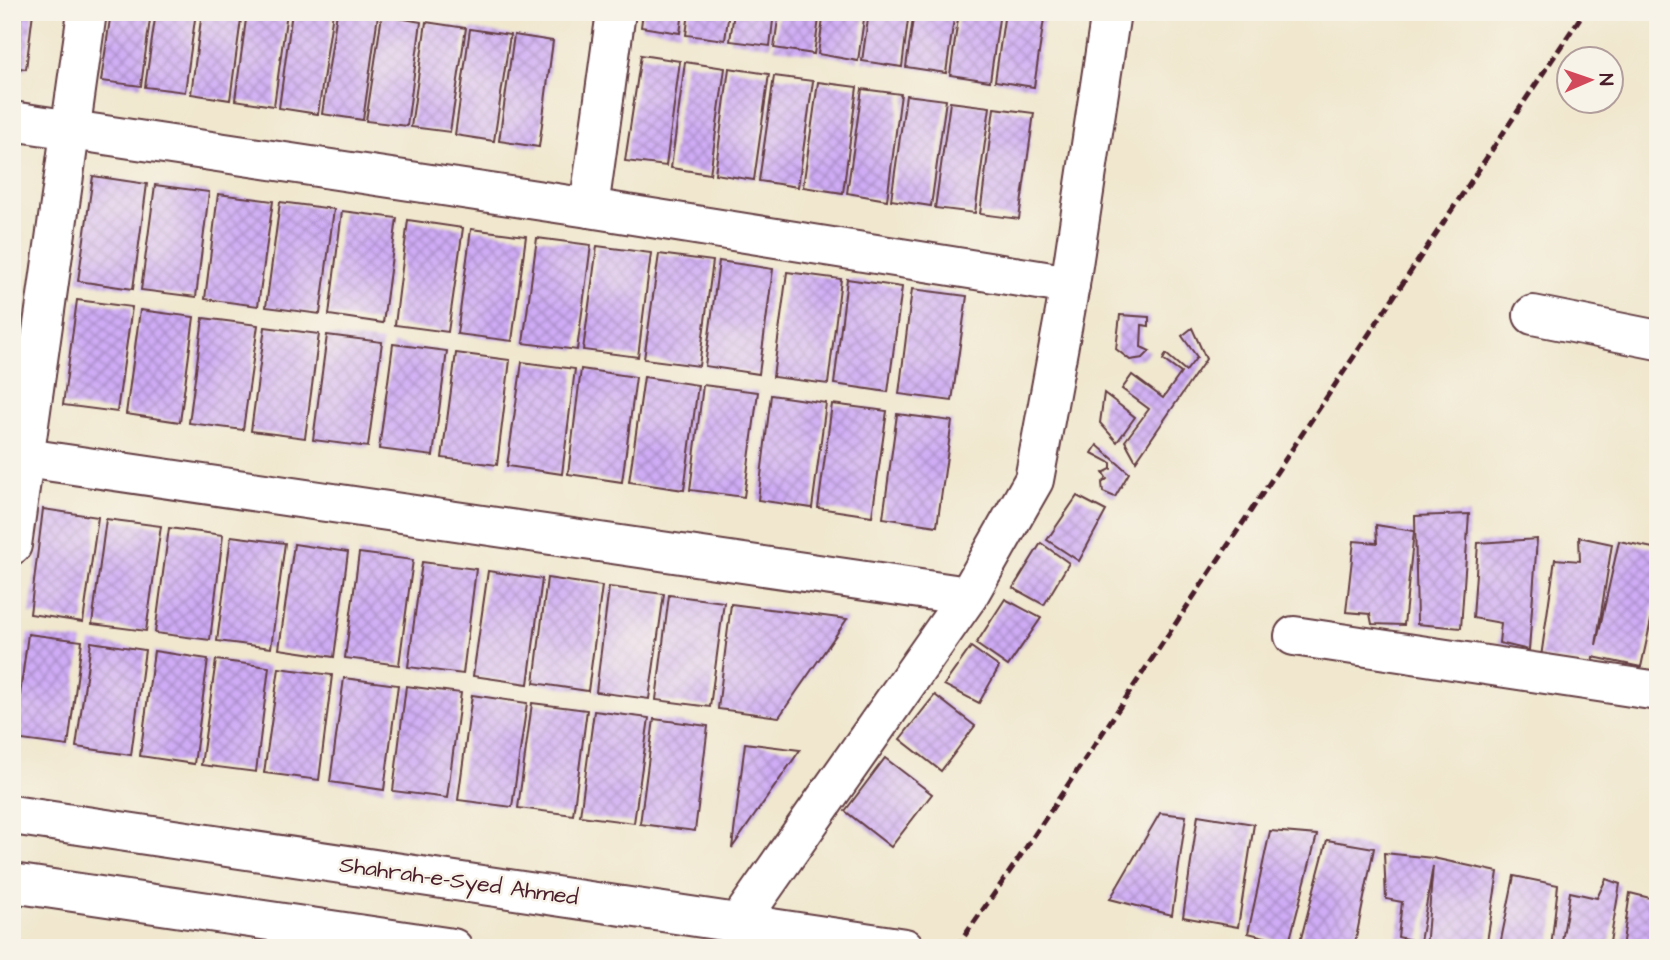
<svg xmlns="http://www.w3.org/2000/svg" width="1670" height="960" font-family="'Architects Daughter',sans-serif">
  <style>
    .building { fill: url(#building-cross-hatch) }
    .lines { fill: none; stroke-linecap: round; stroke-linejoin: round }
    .street-casing { stroke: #633d43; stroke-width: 42 }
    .secondary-casing { stroke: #633d43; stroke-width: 42 }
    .street { stroke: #fff; stroke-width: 38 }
    .secondary { stroke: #fff; stroke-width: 38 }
    .rail { stroke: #4a1f2b; stroke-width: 5; stroke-dasharray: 10 5; stroke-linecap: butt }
    .labels { text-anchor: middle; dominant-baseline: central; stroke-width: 5; stroke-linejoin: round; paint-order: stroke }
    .street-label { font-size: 23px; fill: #4a1f2b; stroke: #f7f3e8 }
  </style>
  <defs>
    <pattern id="building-cross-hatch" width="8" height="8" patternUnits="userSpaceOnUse" patternTransform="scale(1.75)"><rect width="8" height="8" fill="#cfacf5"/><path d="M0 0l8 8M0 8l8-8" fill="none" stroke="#aa8bc7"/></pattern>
  </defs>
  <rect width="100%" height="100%" fill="#f7f3e8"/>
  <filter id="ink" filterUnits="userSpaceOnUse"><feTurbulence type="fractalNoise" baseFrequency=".0143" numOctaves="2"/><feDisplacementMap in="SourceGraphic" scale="14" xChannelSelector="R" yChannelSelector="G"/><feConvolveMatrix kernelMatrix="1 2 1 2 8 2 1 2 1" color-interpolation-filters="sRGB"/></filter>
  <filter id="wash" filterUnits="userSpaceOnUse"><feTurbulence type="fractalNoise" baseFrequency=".00686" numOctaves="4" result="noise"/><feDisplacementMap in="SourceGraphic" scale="28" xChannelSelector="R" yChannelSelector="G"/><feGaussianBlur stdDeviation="1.57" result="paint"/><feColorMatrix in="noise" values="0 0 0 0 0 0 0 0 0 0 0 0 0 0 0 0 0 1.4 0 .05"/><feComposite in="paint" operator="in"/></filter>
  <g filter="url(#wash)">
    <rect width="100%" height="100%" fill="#f0e7ce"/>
    <g id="blocks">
      <g class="building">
        <polygon points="12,12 33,12 26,69 12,67"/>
        <polygon points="111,12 151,12 141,86 101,81"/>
        <polygon points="156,12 196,12 185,92 145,87"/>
        <polygon points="202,12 242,12 230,100 191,94"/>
        <polygon points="247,12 287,12 274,106 235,100"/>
        <polygon points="292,12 333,12 318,114 279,108"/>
        <polygon points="337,12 361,12 378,15 363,120 322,114"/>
        <polygon points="643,12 683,12 680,33 641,27"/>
        <polygon points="689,12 729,12 725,40 686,35"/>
        <polygon points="734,12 774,12 770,46 730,41"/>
        <polygon points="779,12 820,12 814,54 774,48"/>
        <polygon points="824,12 865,12 858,61 818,54"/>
        <polygon points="869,12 909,12 902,67 862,61"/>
        <polygon points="914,12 955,12 946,73 906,67"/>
        <polygon points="959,12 1000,12 990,81 950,75"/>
        <polygon points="1005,12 1045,12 1034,87 995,81"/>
        <polygon points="382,15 421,22 407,126 366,121"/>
        <polygon points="426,22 466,28 450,132 411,127"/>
        <polygon points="470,29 510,35 494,141 455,135"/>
        <polygon points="514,35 553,41 539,147 499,141"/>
        <polygon points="641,55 680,61 666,166 625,161"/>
        <polygon points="685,62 725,68 710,174 671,168"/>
        <polygon points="729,68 769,74 754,180 715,174"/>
        <polygon points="774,76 813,81 798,187 759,181"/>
        <polygon points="818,82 857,87 843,193 803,187"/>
        <polygon points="862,89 901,94 887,200 847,193"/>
        <polygon points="906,95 946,100 931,206 891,200"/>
        <polygon points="950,102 990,107 975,213 935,208"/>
        <polygon points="994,108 1034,113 1019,219 980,214"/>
        <polygon points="93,176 147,184 133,289 78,281"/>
        <polygon points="155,185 209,192 196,297 141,290"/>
        <polygon points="218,194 273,201 258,306 205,299"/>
        <polygon points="280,202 334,209 320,314 266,307"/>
        <polygon points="342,211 397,218 383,323 329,315"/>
        <polygon points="408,220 463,228 448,332 395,325"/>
        <polygon points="471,229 526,236 512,341 457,334"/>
        <polygon points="537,238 591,245 577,350 523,343"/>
        <polygon points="597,246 651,253 638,357 583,350"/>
        <polygon points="659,254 713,261 699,366 644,359"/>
        <polygon points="719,261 773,269 759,374 705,366"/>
        <polygon points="787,272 841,279 828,384 773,377"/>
        <polygon points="847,279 902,287 888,392 834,384"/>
        <polygon points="912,289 967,296 952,401 899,394"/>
        <polygon points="77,300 132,307 117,412 63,405"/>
        <polygon points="140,310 194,317 180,422 126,414"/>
        <polygon points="1120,315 1149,317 1149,326 1142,325 1141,347 1150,351 1143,358 1130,360 1116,349"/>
        <polygon points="203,318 258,325 243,430 189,423"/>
        <polygon points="265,327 319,334 305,438 251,431"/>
        <polygon points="1192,328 1206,359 1136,461 1125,441 1149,409 1122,389 1132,375 1163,398 1181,373 1163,360 1166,354 1186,371 1197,357 1182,336"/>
        <polygon points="327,335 382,342 368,447 313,440"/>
        <polygon points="393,344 447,351 433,456 379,449"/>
        <polygon points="456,353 510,360 497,465 442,458"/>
        <polygon points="522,362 575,369 562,474 507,466"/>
        <polygon points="581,369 636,377 622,482 568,474"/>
        <polygon points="644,377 698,385 684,490 629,482"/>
        <polygon points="703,385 758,392 744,497 690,490"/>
        <polygon points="1104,393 1135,417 1117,442 1100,423"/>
        <polygon points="771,395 826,403 812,508 758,500"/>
        <polygon points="832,404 887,411 872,516 818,508"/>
        <polygon points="897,414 952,421 937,526 883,518"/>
        <polygon points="1097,445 1129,473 1115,497 1103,492 1102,483 1107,479 1103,473 1111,469 1111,463 1092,453"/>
        <polygon points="1077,496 1106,511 1079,561 1047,540"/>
        <polygon points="43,509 98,517 83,622 30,614"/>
        <polygon points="1469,514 1461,628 1417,624 1415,516"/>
        <polygon points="106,519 161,526 146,631 92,624"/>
        <polygon points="1376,525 1414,531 1404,625 1372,624 1370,614 1346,612 1354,541 1377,543"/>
        <polygon points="169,528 223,535 210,640 155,633"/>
        <polygon points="231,536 285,543 271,648 217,641"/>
        <polygon points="1579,537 1612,544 1596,645 1619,541 1658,549 1658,588 1641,667 1593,657 1592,665 1541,657 1555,559 1580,561"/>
        <polygon points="1537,539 1529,650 1499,643 1501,623 1473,618 1478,543"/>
        <polygon points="1041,543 1069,563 1044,605 1013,588"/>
        <polygon points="294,544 348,552 334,657 279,649"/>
        <polygon points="359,553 413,560 399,665 345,658"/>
        <polygon points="422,562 476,569 463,674 408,667"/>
        <polygon points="488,571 542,579 528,684 473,676"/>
        <polygon points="547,578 602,586 588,691 534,683"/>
        <polygon points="609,587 664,594 649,699 596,692"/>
        <polygon points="669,595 724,602 710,707 656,700"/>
        <polygon points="1005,599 1041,618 1008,666 976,644"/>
        <polygon points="731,604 847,619 779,717 718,709"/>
        <polygon points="28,634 82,641 68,746 14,739"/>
        <polygon points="91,642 145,650 131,755 76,747"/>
        <polygon points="971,647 999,667 979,703 944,685"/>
        <polygon points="154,651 208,659 194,764 140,756"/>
        <polygon points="216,660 269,667 256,772 201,765"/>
        <polygon points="279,668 332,675 319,780 264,773"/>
        <polygon points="344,678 398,685 384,790 330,782"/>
        <polygon points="406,686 461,693 447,798 393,791"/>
        <polygon points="472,695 527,703 512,807 458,800"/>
        <polygon points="935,695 975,726 941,771 900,739"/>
        <polygon points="532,703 587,710 573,815 518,808"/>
        <polygon points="594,711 649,718 634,823 580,816"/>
        <polygon points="654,719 708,726 695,831 640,824"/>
        <polygon points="745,743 800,750 732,848"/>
        <polygon points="885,758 932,794 891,847 845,811"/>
        <polygon points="1160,813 1186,816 1172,915 1110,899"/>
        <polygon points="1198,815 1254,824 1238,927 1183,917"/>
        <polygon points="1270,831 1317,835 1289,943 1248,933"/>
        <polygon points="1327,840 1374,848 1354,948 1324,948 1300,942"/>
        <polygon points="1384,853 1433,858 1498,872 1486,948 1426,948 1433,866 1420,942 1398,937 1402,902 1386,899"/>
        <polygon points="1514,876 1558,885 1551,948 1512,948 1500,945"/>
        <polygon points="1606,879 1620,884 1609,948 1561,948 1570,892 1597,898"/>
        <polygon points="1630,893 1658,900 1658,948 1622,948"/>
      </g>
    </g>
  </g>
  <g filter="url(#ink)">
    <use href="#blocks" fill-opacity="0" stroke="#633d43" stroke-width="2"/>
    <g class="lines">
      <defs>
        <g id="street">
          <polyline points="12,121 589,208 1070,285"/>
          <polyline points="589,208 616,12"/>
          <polyline points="1533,315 1658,340"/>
          <polyline points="12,456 968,596"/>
          <polyline points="1294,636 1658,691"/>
        </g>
        <g id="secondary">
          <polyline points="12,545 87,12"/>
          <polyline points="12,815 905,948"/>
          <polyline points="12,883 453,948"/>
          <polyline points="739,922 968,596 1034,480 1070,285 1111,12"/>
        </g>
      </defs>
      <use href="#street" class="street-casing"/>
      <use href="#secondary" class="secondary-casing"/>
      <use href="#street" class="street"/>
      <use href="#secondary" class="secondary"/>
      <polyline class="rail" points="956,948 1015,864 1584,12"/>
    </g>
  </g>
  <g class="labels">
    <g class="street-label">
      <text transform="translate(459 881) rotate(8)">Shahrah-e-Syed Ahmed</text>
    </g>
  </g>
  <rect width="1670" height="960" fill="none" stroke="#f7f3e8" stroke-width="42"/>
  <g transform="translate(1590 80) rotate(88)"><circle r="33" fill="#f7f3e8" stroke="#b29e9c" stroke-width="2"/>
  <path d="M0-5L12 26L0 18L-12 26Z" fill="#d1495b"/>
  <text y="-10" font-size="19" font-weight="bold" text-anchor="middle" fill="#4a1f2b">N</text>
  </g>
</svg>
